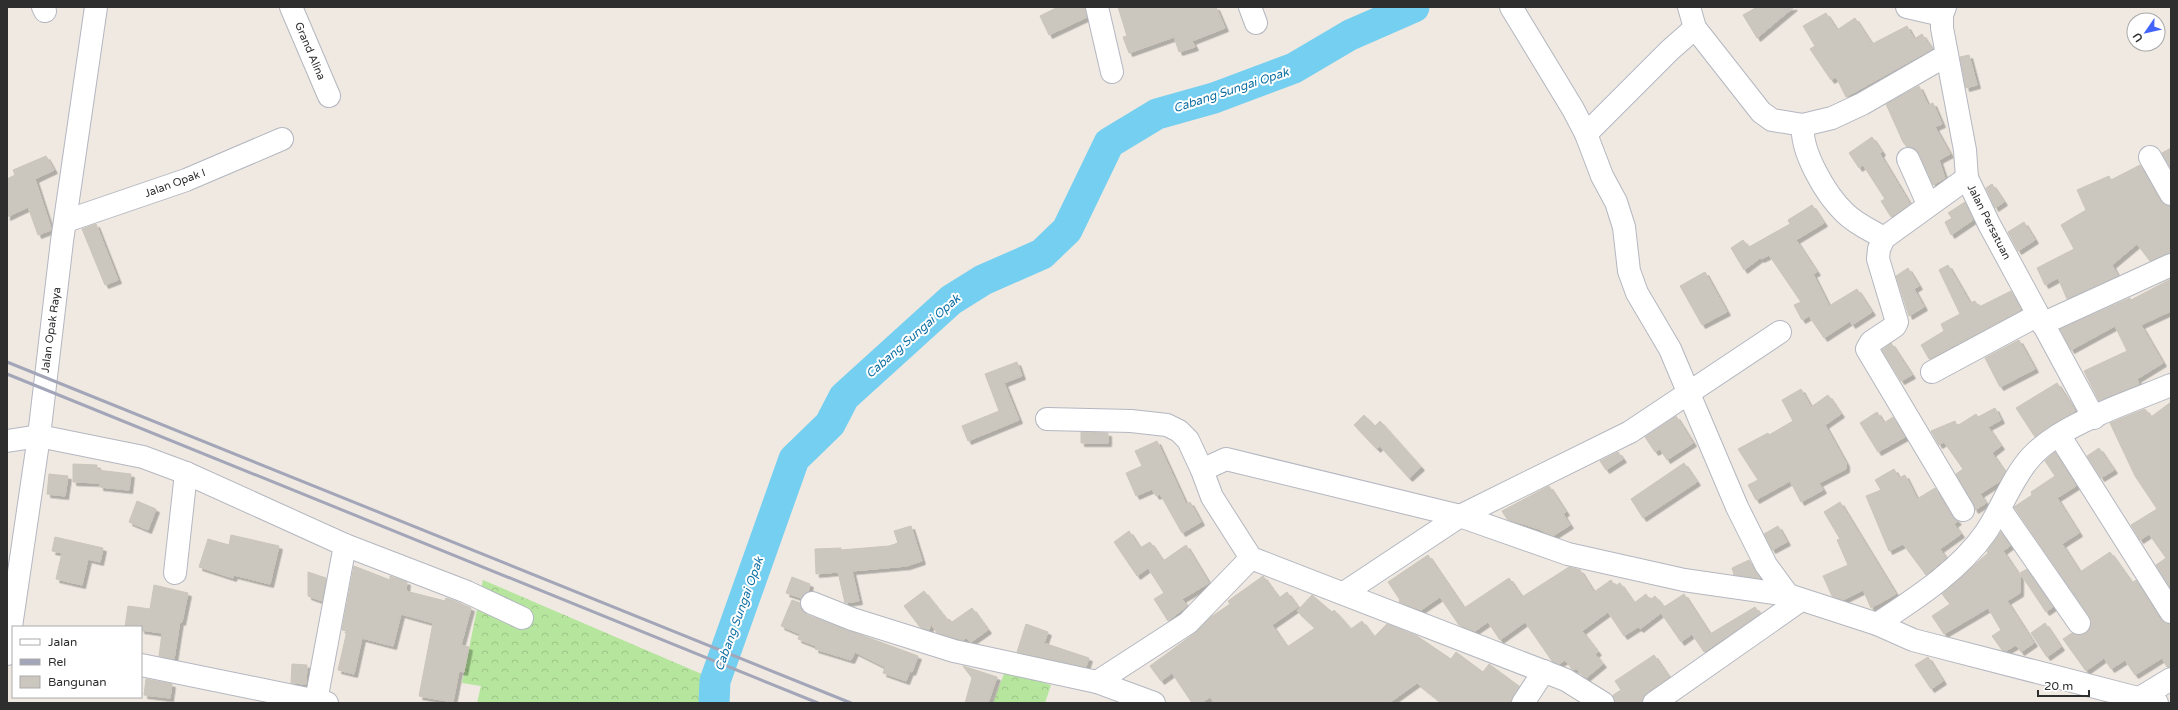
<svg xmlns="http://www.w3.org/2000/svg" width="2178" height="710" font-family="'Varela Round',sans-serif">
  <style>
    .forest { fill: url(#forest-crowns) }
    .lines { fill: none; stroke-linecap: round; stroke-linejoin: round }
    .river { stroke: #75cff0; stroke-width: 31 }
    .building { fill: #cbc7bf; stroke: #cbc5ba; filter: url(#shadow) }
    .minor-casing { stroke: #b4b7c1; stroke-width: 24 }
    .minor { stroke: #fff; stroke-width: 22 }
    .rail { stroke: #a3a6b8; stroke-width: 3 }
    .labels { text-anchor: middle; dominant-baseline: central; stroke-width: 4; stroke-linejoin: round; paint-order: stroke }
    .street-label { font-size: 11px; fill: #2e2e2e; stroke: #fff }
    .water-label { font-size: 12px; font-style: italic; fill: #0d6fa3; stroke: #fff }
  </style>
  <defs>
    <pattern id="forest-crowns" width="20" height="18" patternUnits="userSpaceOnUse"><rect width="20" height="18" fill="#b6e59e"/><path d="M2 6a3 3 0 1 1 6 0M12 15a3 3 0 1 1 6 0" fill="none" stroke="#9dc588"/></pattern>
    <filter id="shadow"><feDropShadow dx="3.5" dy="3.5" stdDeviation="0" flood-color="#0004"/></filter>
  </defs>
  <rect width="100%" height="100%" fill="#efe9e1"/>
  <g class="forest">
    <path d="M483,580L718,681C725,688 725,694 723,703H477L481,686L462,683Z"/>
    <polygon points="1005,671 1051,685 1045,703 993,703"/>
  </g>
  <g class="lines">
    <polyline class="river" points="714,703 715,681 794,459 830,424 844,397 951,300 983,280 1042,254 1067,230 1109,143 1157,114 1214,98 1294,68 1350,35 1414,7"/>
  </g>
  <g class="building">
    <polygon points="1058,7 1085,7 1087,17 1049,35 1040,16"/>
    <polygon points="1118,7 1216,7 1225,28 1192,41 1195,47 1179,52 1174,37 1129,53 1123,37 1127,36"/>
    <polygon points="1757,7 1794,7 1757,38 1743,15"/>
    <polygon points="1826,13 1837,30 1855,18 1872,44 1907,26 1914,39 1922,34 1932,49 1846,97 1836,77 1831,80 1810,49 1815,46 1803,26"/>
    <polygon points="1969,55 1977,85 1966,88 1960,57"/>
    <polygon points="1919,86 1928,105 1933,103 1942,124 1935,127 1950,154 1939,160 1945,178 1933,185 1919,154 1915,149 1907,147 1903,142 1886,104"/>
    <polygon points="1872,137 1882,152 1880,154 1910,204 1891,217 1881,201 1885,199 1863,165 1859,168 1849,153"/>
    <polygon points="2171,148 2171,169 2162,153"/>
    <polygon points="46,156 54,170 35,179 51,228 51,230 38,235 28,207 7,217 7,179 15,175 13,170"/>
    <polygon points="2140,165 2160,200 2165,205 2171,206 2171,253 2150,261 2137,244 2112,265 2118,276 2067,299 2058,278 2045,285 2037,268 2074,249 2061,225 2086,210 2077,190 2109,176 2111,180"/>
    <polygon points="1992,184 2004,202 1995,208 1986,188"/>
    <polygon points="1965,202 1973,220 1951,235 1945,222 1952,218 1948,213"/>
    <polygon points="1812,205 1824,223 1796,240 1817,272 1813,274 1829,306 1857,289 1872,312 1852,325 1850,321 1824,338 1809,316 1802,320 1794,305 1801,302 1769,255 1761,259 1760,258 1744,270 1731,248 1743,240 1749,247 1790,224 1788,220"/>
    <polygon points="2024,222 2035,240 2018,251 2008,232"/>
    <polygon points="96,224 118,280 105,285 82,229"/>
    <polygon points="1948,265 1970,303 1975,301 1979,307 2011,291 2021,310 1929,359 1921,345 1944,331 1941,324 1960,314 1939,270"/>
    <polygon points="1908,268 1919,286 1914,289 1924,307 1909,316 1896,276"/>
    <polygon points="1705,272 1727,312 1702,325 1680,286"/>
    <polygon points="2171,279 2171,311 2141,325 2163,363 2137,379 2139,384 2099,401 2084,371 2127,351 2115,326 2071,350 2060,329 2130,298 2131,300"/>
    <polygon points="2019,340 2035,369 2000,387 1985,358"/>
    <polygon points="1891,343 1912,375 1901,381 1882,350"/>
    <polygon points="1017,362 1022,376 1004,383 1019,420 968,441 962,426 999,411 985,374"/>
    <polygon points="2057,383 2075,411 2035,437 2016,408"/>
    <polygon points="1801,389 1811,407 1828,395 1841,414 1825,425 1846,463 1846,469 1819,483 1823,490 1801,502 1790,481 1756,500 1748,485 1758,480 1738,449 1768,433 1769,435 1793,421 1782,400"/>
    <polygon points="2171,402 2171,589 2156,565 2166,558 2149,534 2140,540 2131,525 2157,509 2135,476 2110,423 2145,409 2151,417"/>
    <polygon points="1995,408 2001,420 1988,427 2001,446 1992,453 2005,472 2000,481 1980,494 1986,503 1975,510 1956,474 1963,469 1944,442 1939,445 1931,431 1955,421 1957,426 1976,414 1978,417"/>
    <polygon points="1877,412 1884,423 1893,417 1905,437 1878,452 1860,423"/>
    <polygon points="1364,415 1375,426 1380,421 1421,467 1409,478 1380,446 1377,449 1354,425"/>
    <polygon points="1676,416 1693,443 1667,460 1660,449 1655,452 1645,437"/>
    <polygon points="1081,432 1108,433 1108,443 1081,443"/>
    <polygon points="1157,441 1186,504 1190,502 1201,522 1182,533 1160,494 1156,496 1152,489 1136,496 1126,473 1142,466 1135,451"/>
    <polygon points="2099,448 2114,470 2101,478 2087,456"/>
    <polygon points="1618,452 1623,459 1606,470 1600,461"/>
    <polygon points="2055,452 2076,486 2057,498 2079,533 2062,544 2080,572 2110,552 2132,583 2136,580 2160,619 2165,623 2171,624 2171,667 2167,667 2162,658 2135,675 2125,660 2111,669 2104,658 2086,671 2063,639 2072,633 2080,635 2086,633 2091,622 2089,616 2014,507 2032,495 2031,492 2055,476 2045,461"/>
    <polygon points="1684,463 1697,482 1643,518 1631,499"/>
    <polygon points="73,464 97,465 97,470 131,474 129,490 100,487 100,483 73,482"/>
    <polygon points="1894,469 1899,478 1905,475 1917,499 1935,488 1952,516 1958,521 1954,524 1961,534 1940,549 1946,558 1926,575 1903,544 1889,551 1866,496 1881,490 1875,480"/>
    <polygon points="49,474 68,476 65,496 47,494"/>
    <polygon points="1549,486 1566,512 1563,514 1570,525 1553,536 1539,529 1507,519 1502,511"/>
    <polygon points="137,501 156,509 148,530 129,522"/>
    <polygon points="1840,502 1896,594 1871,608 1863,590 1843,600 1832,596 1823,576 1848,565 1837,540 1840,539 1824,512"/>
    <polygon points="911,526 922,561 907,566 852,571 859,601 845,603 838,572 816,574 815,549 841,548 841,550 889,546 898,543 894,531"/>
    <polygon points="1778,526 1787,542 1772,550 1764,534"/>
    <polygon points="1129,531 1140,548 1150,542 1163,561 1186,545 1209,583 1182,599 1187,606 1168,621 1154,599 1164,593 1148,568 1137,576 1114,542"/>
    <polygon points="2001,532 2010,546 2003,551 2020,576 2020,593 2007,601 2034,643 2021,652 2016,645 2006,651 2002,650 1992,636 2001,630 1988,608 1944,634 1932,616 1950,604 1942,594 1988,553 1987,551"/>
    <polygon points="231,535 279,546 270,584 234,575 233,578 199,567 208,539 229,545"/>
    <polygon points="55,537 103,548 100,562 88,559 82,585 56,579 62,553 52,551"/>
    <polygon points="1428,555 1464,608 1509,578 1522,597 1569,567 1580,570 1594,592 1611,580 1615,586 1620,583 1634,603 1646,594 1650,600 1655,596 1664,607 1684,594 1710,634 1755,607 1760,614 1704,652 1692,634 1681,642 1661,613 1640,629 1638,627 1624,636 1608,612 1582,631 1598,652 1595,654 1603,664 1586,678 1576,669 1572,669 1565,660 1559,664 1552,661 1525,622 1500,640 1488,622 1475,631 1459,625 1440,597 1421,610 1399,602 1400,600 1388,582"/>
    <polygon points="1749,560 1760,578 1734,575 1732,568"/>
    <polygon points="354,566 390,580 390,576 407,582 406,591 445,601 446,598 455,601 471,608 461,645 469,647 464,672 459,671 453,702 419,696 433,623 401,614 393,646 362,638 354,674 338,670 347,631 342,630"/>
    <polygon points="2027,569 2053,607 2046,612 2020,573"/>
    <polygon points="308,572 326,578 322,601 308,596"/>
    <polygon points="1263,576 1279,598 1287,592 1298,607 1272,625 1287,647 1315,628 1297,611 1312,595 1332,612 1334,610 1351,629 1362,621 1374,637 1387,624 1417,636 1451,659 1456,652 1483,672 1489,664 1519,686 1511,703 1442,703 1417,683 1389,703 1215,703 1210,697 1201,703 1192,703 1172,673 1161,681 1150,666 1195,633 1211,617 1230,604 1228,601"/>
    <polygon points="792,577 810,584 808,592 801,598 786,593"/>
    <polygon points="154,585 188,593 182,622 180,621 174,659 159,656 162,633 141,630 141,627 125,627 128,606 150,609"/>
    <polygon points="924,591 947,620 949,619 952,622 972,608 988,630 971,642 966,638 963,640 937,633 931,624 929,630 920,627 904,606"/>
    <polygon points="792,600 800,603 802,610 807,615 918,656 912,672 910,671 906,681 883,673 885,667 855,652 851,660 815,649 816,646 798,639 800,634 781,626"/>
    <polygon points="2045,623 2061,647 2047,657 2031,633"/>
    <polygon points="1026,624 1048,632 1044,643 1089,658 1086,667 1017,652"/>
    <polygon points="1654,655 1669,677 1647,693 1642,703 1615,703 1613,695 1621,690 1615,681"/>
    <polygon points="1928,657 1943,681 1931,689 1915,665"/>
    <polygon points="292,664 307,665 306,684 291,683"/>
    <polygon points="963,666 997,677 988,703 965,703 972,678"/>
    <polygon points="146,679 172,684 170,698 144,695"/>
  </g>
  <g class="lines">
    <defs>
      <g id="minor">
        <polyline points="43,7 45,11"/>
        <polyline points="291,7 329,96"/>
        <polyline points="1097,7 1112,72"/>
        <polyline points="1250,7 1256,23"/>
        <polyline points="1511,7 1573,109 1586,134 1602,176 1616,202 1624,227 1629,271 1637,293 1670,349 1737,507 1766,565 1788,595"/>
        <polyline points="1689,7 1695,28 1761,112 1772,120 1803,125 1832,118 1862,104 1947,55"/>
        <polyline points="1907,7 1942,15"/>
        <polyline points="1945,7 1942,15 1942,28 1965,150 1967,178 1989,224 2094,418"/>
        <path d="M1803,125C1800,151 1826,195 1845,213C1856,224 1870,230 1884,238"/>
        <polyline points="1586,134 1670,50 1695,28"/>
        <polyline points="2150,157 2171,194"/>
        <polyline points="1908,159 1928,204"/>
        <polyline points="66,221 186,180 282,139"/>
        <polyline points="2042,324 2171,265"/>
        <polyline points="1932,372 2038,315"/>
        <polyline points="1047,419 1131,421 1167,425 1179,431 1188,440 1202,470 1212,497 1251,558 1566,680 1603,703"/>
        <polyline points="2059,435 2171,612"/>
        <polyline points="7,441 39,436 143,457 186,473 345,545 467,592 522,618"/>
        <polyline points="1202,470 1226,459 1460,516 1568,554 1684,580 1788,595 1877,624 1913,640 2157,703"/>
        <polyline points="2000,509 2079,623"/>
        <polyline points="1963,510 1867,349 1871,342 1895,326 1897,322 1878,259 1879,249 1884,238 1967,178"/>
        <polyline points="175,573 186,473"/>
        <polyline points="1344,593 1460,516 1630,432 1780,332"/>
        <polyline points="812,603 852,619 954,651 1097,682 1154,703"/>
        <path d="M1877,624C1916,598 1959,571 1986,532C2002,508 2012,478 2031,457C2061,424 2130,402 2171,385"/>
        <polyline points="7,654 39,436 62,241 96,7"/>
        <polyline points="141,665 327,703"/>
        <polyline points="1097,682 1188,623 1251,558"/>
        <polyline points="316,701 345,545"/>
        <polyline points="2133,702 2171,679"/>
        <polyline points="1523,703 1544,671"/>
        <polyline points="1654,703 1801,600"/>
      </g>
    </defs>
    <use href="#minor" class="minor-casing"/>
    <use href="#minor" class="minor"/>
    <g class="rail">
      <polyline points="7,362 851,703"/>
      <polyline points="7,374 818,703"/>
    </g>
  </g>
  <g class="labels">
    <g class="street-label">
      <text transform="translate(310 51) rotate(67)">Grand Alina</text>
      <text transform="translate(175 183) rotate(-20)">Jalan Opak I</text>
      <text transform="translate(1989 222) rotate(63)">Jalan Persatuan</text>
      <text transform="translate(51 330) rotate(-82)">Jalan Opak Raya</text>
    </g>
    <g class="water-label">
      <text transform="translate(1231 90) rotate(-18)">Cabang Sungai Opak</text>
      <text transform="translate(913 336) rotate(-41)">Cabang Sungai Opak</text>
      <text transform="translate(739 614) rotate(-70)">Cabang Sungai Opak</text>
    </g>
  </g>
  <rect width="2178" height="710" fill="none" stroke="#2e2e2e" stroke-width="16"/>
  <rect x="12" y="626" width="130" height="72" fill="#ffffff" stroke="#ababab"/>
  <rect x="20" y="639" width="20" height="6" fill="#ffffff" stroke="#ababab"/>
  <text x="48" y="646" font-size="12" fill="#2e2e2e">Jalan</text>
  <rect x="20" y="659" width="20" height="6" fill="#a3a6b8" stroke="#ababab"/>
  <text x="48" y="666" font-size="12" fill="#2e2e2e">Rel</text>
  <rect x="20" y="676" width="20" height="12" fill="#cbc7bf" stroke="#ababab"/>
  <text x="48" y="686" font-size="12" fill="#2e2e2e">Bangunan</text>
  <g transform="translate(2146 32) rotate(236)"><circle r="19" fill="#ffffff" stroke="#ababab"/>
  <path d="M0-3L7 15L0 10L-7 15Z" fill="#4264fb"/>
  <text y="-6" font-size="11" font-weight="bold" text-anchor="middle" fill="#2e2e2e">U</text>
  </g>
  <path d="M2038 690v6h51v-6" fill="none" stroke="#2e2e2e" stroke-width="2"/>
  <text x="2044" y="690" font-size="12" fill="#2e2e2e" stroke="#ffffff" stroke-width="3" paint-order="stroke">20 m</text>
</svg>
